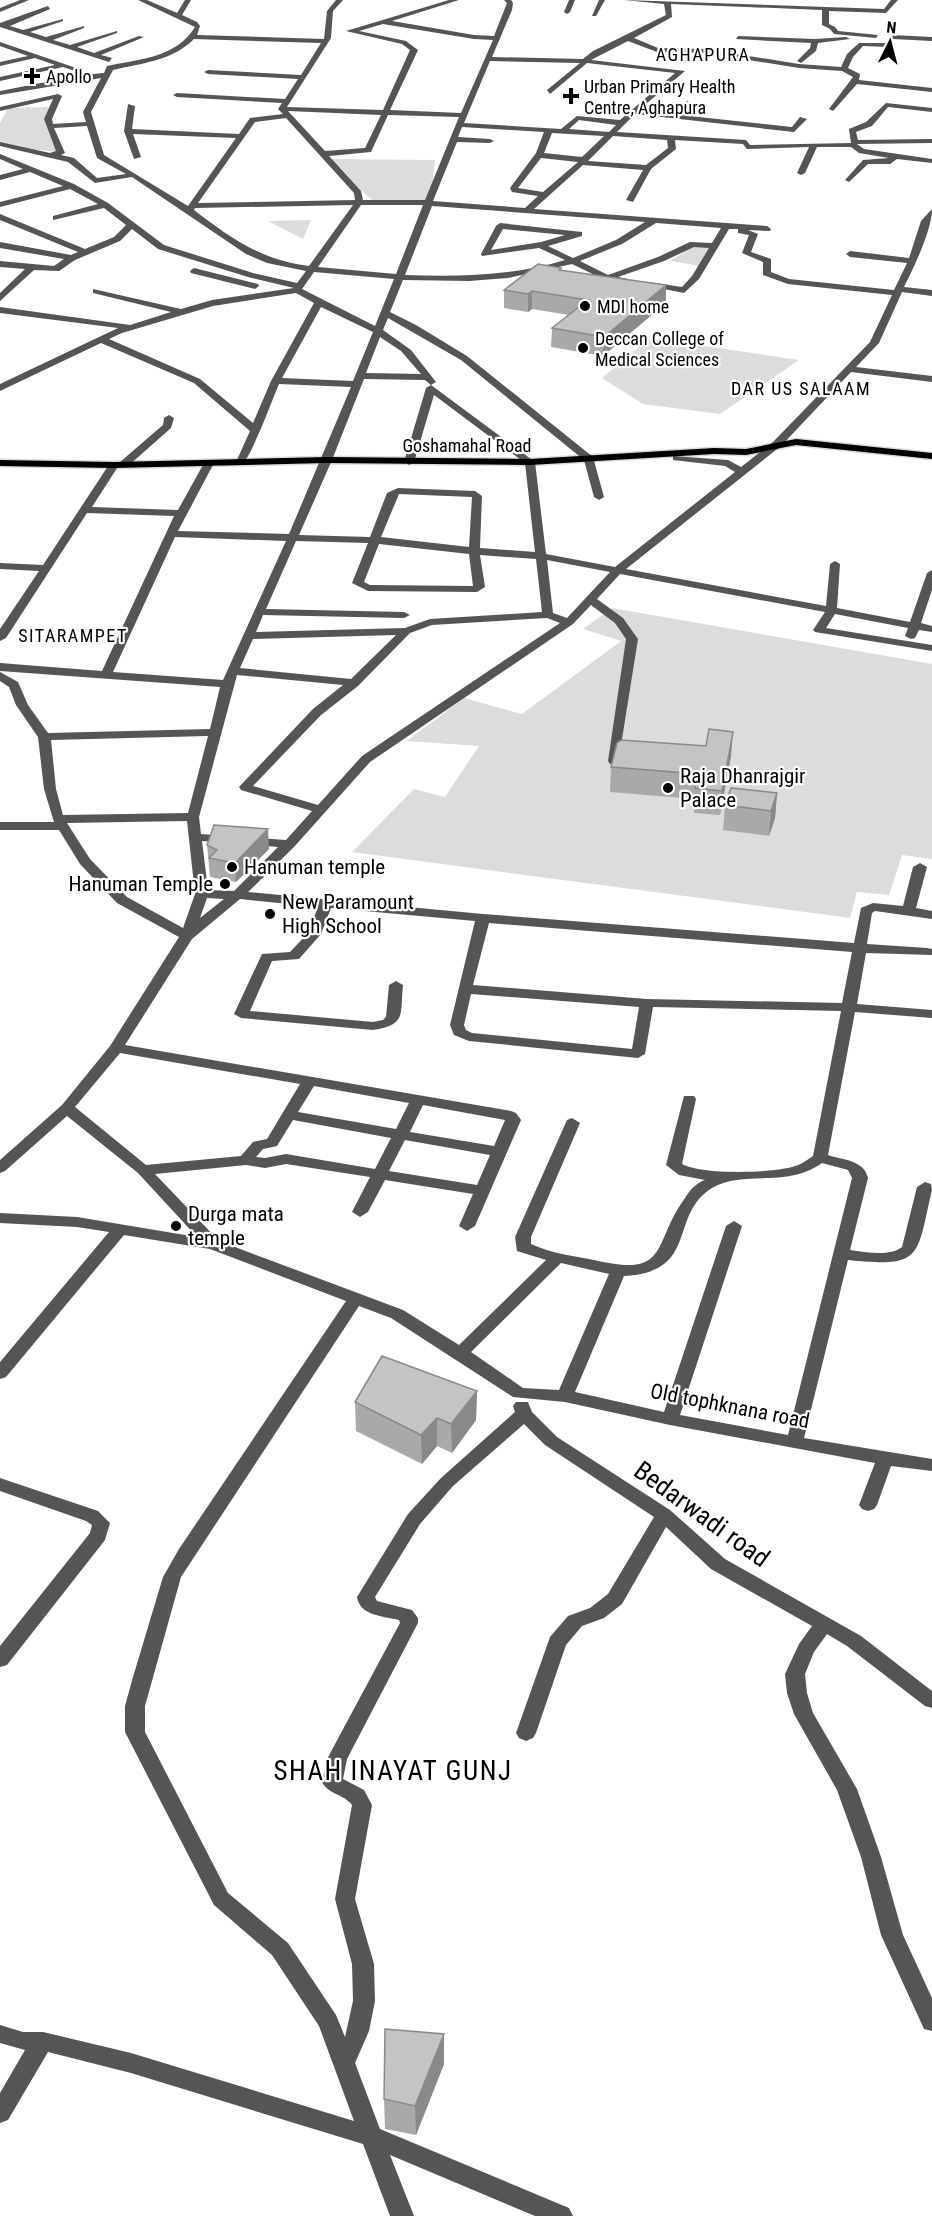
<svg xmlns="http://www.w3.org/2000/svg" width="932" height="2216" font-family="'Roboto Condensed',sans-serif">
  <style>
    .green { fill: #dcdcdc }
    .lines { fill: none; stroke-linecap: round; stroke-linejoin: round }
    .major-casing { stroke: #dbdbdb; stroke-width: 3 }
    .minor { fill: #555; fill-rule: evenodd }
    .major { fill: #000; fill-rule: evenodd }
    .wall { fill: #a9a9a9 }
    .shaded-wall { fill: #898989 }
    .building { fill: #c4c4c4; stroke: #898989; stroke-width: 1.5 }
    .poi-dot { fill: #000; stroke: #fff; stroke-width: 2 }
    .labels { text-anchor: middle; dominant-baseline: central; stroke-width: 4.5; stroke-linejoin: round; paint-order: stroke }
    .far-neighbourhood-label { font-size: 18px; letter-spacing: 1.5px; fill: #000; stroke: #fff }
    .far-poi-label { font-size: 18px; fill: #000; stroke: #fff; text-anchor: start }
    .far-street-label { font-size: 18px; fill: #000; stroke: #fff }
    .poi-label { font-size: 21px; fill: #000; stroke: #fff; text-anchor: start }
    .street-label { font-size: 21px; fill: #000; stroke: #fff }
    .near-street-label { font-size: 26px; fill: #000; stroke: #fff }
    .near-neighbourhood-label { font-size: 27px; letter-spacing: 1.5px; fill: #000; stroke: #fff }
  </style>
  <rect width="100%" height="100%" fill="#fff"/>
  <g class="green">
    <path d="M49,107C44,126 50,136 59,152L27,149L0,143V123L8,108Z"/>
    <polygon points="325,159 435,160 430,203 372,200"/>
    <polygon points="311,220 303,239 268,221"/>
    <polygon points="694,246 715,248 701,266 670,261"/>
    <polygon points="650,338 799,360 720,414 643,404 602,378"/>
    <polygon points="612,608 932,664 932,859 902,855 889,895 857,892 850,918 352,852 414,789 445,797 479,746 407,741 464,698 522,714 621,641 583,629"/>
  </g>
  <g class="lines">
    <defs>
      <polygon id="major" points="796,439 932,453 932,459 796,445 746,455 714,454 530,465 327,463 114,468 0,466 0,460 114,462 327,457 530,459 714,448 746,449"/>
    </defs>
    <use href="#major" class="major-casing"/>
    <g class="minor">
      <polygon points="20,0 29,0 0,12 0,8"/>
      <path d="M138,0H147L177,13L185,0H191L182,15L197,22L200,26L197,35L324,39L327,11L336,0H343L333,11L331,38L287,107L383,110L410,50L402,44L346,31L449,0H459L392,21L474,35L494,36L507,3L504,0H511L513,3L512,10L492,57L583,59L593,51L666,15L664,4L624,0L884,9L891,0H898L886,13L829,11V24L835,27L838,31L878,35L876,38L834,34L830,29L822,25V10L671,4L672,17L634,38L658,48L705,49L799,64L841,67L847,54L859,43H885L891,35L932,37V41L893,39L887,47L863,46L853,57L848,68L860,74L859,80L932,88V92L857,84L833,111L829,109L853,77L842,71L799,68L705,53L657,52L628,41L591,60L685,71L639,110L672,114L687,101L691,103L680,115L792,127L800,117L807,119L794,132L635,114L617,132L746,140L750,145L851,143L849,129L866,122L886,103L932,108V112L888,107L872,126L856,132L858,140L932,139V143L857,144L864,149L932,159V163L897,159L890,164H868L849,182L845,180L863,160L889,158L859,153L851,147H817L805,173L801,175L797,173L809,147L747,149L743,144L675,140L676,149L651,169L633,202L626,200L643,170L583,165L534,209L767,226L771,229L770,231L748,230L758,234L751,252L771,259V272L789,279L894,290L907,263L850,257L846,254L850,251L909,258L921,221L932,209C932,230 914,267 904,287L932,290V296L902,292L879,343L856,367L932,376V382L851,372L781,446L626,569L826,606L830,564L835,561L840,564L837,608L910,622L927,573L932,570V590L921,623L932,626V632L919,630L915,638L911,639L905,636L908,628L835,614L826,628L932,645V651L815,632L813,630L825,612L620,574L597,599L623,618L638,639L618,764H610L608,761L626,639L615,623L591,605L573,624L370,762L294,847L248,892L483,914L854,943L861,908L873,903L903,906L913,867L920,863L927,867L916,908L932,911V919L875,911L872,913L867,944L927,948L932,949V955L866,953L857,1004L932,1010V1018L855,1012L828,1155C843,1160 864,1160 868,1178L850,1250C866,1252 889,1257 902,1247L917,1187L925,1182L931,1184L932,1190C916,1257 924,1268 848,1260L804,1438L932,1459V1471L891,1466L877,1505L874,1509L868,1511L862,1509L859,1505L875,1463L670,1425L565,1402L513,1397L391,1318L359,1306L181,1577L145,1706V1732L228,1893L288,1943L336,2015L345,2037L353,2001L352,1964L335,1899L352,1805C344,1794 329,1795 322,1782L327,1759L400,1623L399,1620C383,1616 360,1616 357,1597L408,1514L441,1478L515,1412L513,1406L516,1402H528L532,1412L557,1437L670,1510L725,1559L861,1636L932,1691V1708L925,1706L847,1646L827,1634L814,1652L805,1674L807,1693L813,1713L857,1789L881,1857L903,1935L932,1998V2031L924,2029L881,1935L861,1857L837,1790L794,1714L787,1693L785,1674L799,1644L812,1626L711,1569L666,1527L622,1604L604,1618L582,1626L566,1645L536,1733L533,1738L526,1741L519,1738L516,1733L550,1637L568,1616L590,1608L608,1594L654,1517L545,1445L524,1424L453,1486L420,1524L375,1597L377,1601L412,1610L418,1618V1623L347,1759L343,1779L364,1790L372,1805L355,1899L374,1964L375,2001L369,2031L355,2063L380,2129L569,2208L573,2216H535L390,2155L414,2216H390L363,2144L131,2073L48,2052L8,2120L0,2123V2093L25,2050L0,2043V2025L23,2032H43L131,2053L354,2121L319,2026L272,1955L214,1905L125,1732V1706L133,1677L163,1577L179,1549L346,1301L210,1249L124,1235L6,1377L0,1379V1362L109,1232L77,1227L0,1223V1213L77,1217L197,1237L138,1173L67,1116L5,1171L0,1173V1160L62,1105L110,1046L179,937L117,903L80,864L59,830H0V822H54L44,789L38,737L16,705L9,687L0,681V672L18,682L28,705L48,733L210,729L220,687L0,671V663L102,671L174,516L87,513L6,638L0,641V629L39,571L0,569V563L43,565L110,463L114,462L119,465L92,507L178,510L204,463L209,460L214,463L178,531L289,534L351,387L279,384C273,398 250,461 241,465L236,462L250,431L194,383L101,343L0,391V384L118,328L0,313V307L130,325L171,312L93,293V289L181,309L212,300L294,288L248,277L158,249L132,229L120,241L75,260L59,271L34,270L0,301V293L25,269L0,267V261L54,266L64,259L0,248V242L71,255L78,252L0,220V214L85,249L114,237L126,225L104,208L53,220V216L98,204L70,189L0,207V202L63,186L30,172L0,180V175L23,169L0,159V154L74,184L108,203L164,245L253,273L297,283L306,271L267,263L246,254L132,177L95,183L68,162L0,146V142L50,153L56,151L44,119L53,99L0,111V107L58,94L62,96L52,119L53,124L86,122L83,112L101,78L0,95V91L82,75L104,73L107,66C140,59 176,58 195,27ZM383,24L474,39L493,40L461,113L390,110L418,50L406,41L359,31ZM194,39L321,43L301,75L208,70L204,72L208,74L298,79L285,99L177,93L173,95L177,97L282,103L278,109L283,114L250,118L239,134L132,129L135,106L128,104L124,131L134,159L141,157L133,134L236,138L188,206L104,155L91,112L113,70C142,63 172,61 194,39ZM490,61L580,63L547,90L550,94L587,63L675,73L620,120L577,116L561,129L464,123ZM288,111L381,115L365,148L325,151ZM388,115L459,117L425,200H363L361,191L329,156L371,152ZM286,118L354,193L355,200L198,203L255,122ZM579,120L616,125L609,132L569,129ZM87,126L97,158L126,174L97,178L74,158L61,155L65,153L54,128ZM462,127L544,132L536,153L510,188L512,192L538,196L525,208L433,201L457,142L490,143L494,141L490,139L458,137ZM552,133L604,136L582,157L544,153ZM613,136L667,140L668,148L646,165L588,161ZM541,158L578,162L543,192L518,188ZM353,205L309,266C261,260 232,239 194,210L195,208ZM361,205H423L396,274L318,267ZM432,206L645,222L616,240L573,258L548,246L582,236V232L500,223L496,226L481,254L482,256L539,248L565,260C513,276 459,277 405,275ZM656,223L721,228L712,243L690,242L658,257L608,275L580,261L622,244ZM503,229L565,235L541,242L491,250ZM729,229H738V233L749,235L742,253L763,262V275L788,284L892,295L870,342L773,442L741,467L728,460L673,456V460L725,466L735,472L615,567L546,554L535,462L431,385L426,388L404,462L409,465L414,462L434,395L525,463L535,552L480,548L482,496L475,491L398,488L387,493L370,537L299,535L332,460L364,379L425,380L431,385L436,382L411,350L383,330L388,318L461,360L584,460L594,497L599,500L604,497L593,457L467,356L416,325L390,312L403,280L469,281L508,278L572,264L605,280L625,284L629,281L628,279L618,277L664,261L694,247L709,248L692,276L682,287L648,282L644,285L684,293L699,279ZM314,272L394,279L375,326L302,289ZM296,293L314,303L271,381L253,423L200,379L109,339L122,333L213,306ZM321,307L373,332L353,381L282,378ZM380,337L401,351L421,374L366,373ZM399,494L472,497L469,547L381,537ZM175,537L286,541L223,680L113,672ZM296,541L368,543L352,583L368,591L477,592L485,587L480,555L536,559L542,612L430,619L405,628L256,632L263,615L404,618L410,615L404,612L266,609ZM379,544L469,554L473,586L370,585L364,582ZM547,560L610,572L567,618L553,613ZM547,618L560,623L362,756L318,805L253,786L321,715L358,686L410,633L432,625ZM396,635L351,679L240,668L253,639ZM237,675L343,685L313,709L239,787L241,790L312,811L286,840L201,834L199,817ZM208,736L188,813L63,815L56,789L51,740ZM187,821L195,894L183,928L127,897L90,859L67,823ZM202,841L278,847L234,891L208,890ZM207,898L224,899L200,918ZM240,899L318,907L308,933L290,952L262,954L234,1014L241,1018L373,1030C407,1025 400,1014 403,985L396,981L389,985L386,1017L383,1020L373,1022L250,1011L272,961L299,959L321,934L331,908L475,921L450,1025L454,1035L469,1041L638,1058L645,1054L653,1007L841,1011L813,1156C806,1161 800,1165 792,1167C770,1173 701,1175 682,1164L696,1099L694,1096H684L666,1165L679,1175L705,1180C696,1183 690,1190 685,1198C651,1245 671,1278 594,1260C573,1256 550,1253 531,1244V1237L580,1123L572,1118L567,1120L515,1237L517,1251L546,1260L459,1345L403,1310L219,1241L155,1174L246,1165L265,1168L286,1164L370,1177L352,1212L360,1217L368,1212L385,1180L473,1194L459,1226L467,1231L475,1226L521,1120L516,1113L511,1111L125,1045L192,939ZM489,923L852,952L842,1003L647,999L473,985ZM471,994L639,1007L632,1049L472,1033L466,1030L464,1025ZM120,1053L300,1084L267,1139L253,1142L241,1156L146,1165L75,1107ZM314,1086L409,1103L396,1129L298,1112ZM423,1105L505,1120L494,1146L410,1132ZM293,1120L391,1138L375,1169L286,1154L265,1158L256,1157L263,1149L277,1146ZM405,1140L490,1155L477,1185L389,1171ZM822,1163L848,1170L852,1178L788,1435L680,1415L742,1226L734,1221L726,1226L664,1412L575,1392L624,1276C700,1272 668,1215 712,1188C744,1169 786,1189 822,1163ZM561,1263L609,1274L559,1390L523,1388L471,1352Z"/>
      <polygon points="569,0 575,0 570,12 567,14 564,12"/>
      <polygon points="599,0 605,0 596,16 592,16"/>
      <polygon points="48,6 50,9 10,26 23,30 63,19 63,21 30,32 46,37 84,26 84,28 53,40 70,45 117,31 117,33 77,47 94,53 139,36 144,37 101,55 112,58 109,62 0,27 0,23"/>
      <polygon points="738,36 815,39 846,37 850,39 818,43 816,51 801,63 797,61 810,48 811,43 736,39"/>
      <polygon points="0,42 79,69 75,71 63,67 0,81 0,77 55,65 35,58 0,66 0,62 28,56 0,46"/>
      <polygon points="194,268 258,284 259,286 255,289 191,273 190,271"/>
      <polygon points="169,415 174,418 171,428 128,466 120,466 120,462 163,425 164,418"/>
      <polygon points="0,1478 98,1511 110,1523 105,1540 7,1665 0,1667 0,1646 90,1533 92,1525 86,1521 0,1491"/>
    </g>
    <use href="#major" class="major"/>
  </g>
  <g class="wall">
    <polygon points="561,268 561,270 666,303 603,356 551,347 552,328 569,315 532,309 528,312 504,308 504,290"/>
    <polygon points="731,756 720,815 694,813 695,799 610,792 611,767"/>
    <polygon points="777,793 775,818 769,836 723,830 725,805"/>
    <polygon points="207,845 269,849 236,882 210,877"/>
    <polygon points="477,1391 476,1420 452,1453 437,1446 422,1464 356,1431 355,1402"/>
    <polygon points="444,2064 416,2135 385,2129 384,2099"/>
  </g>
  <g class="shaded-wall">
    <polygon points="666,285 666,303 603,356 604,337"/>
    <polygon points="532,291 532,309 528,312 528,294"/>
    <polygon points="733,732 731,756 720,815 722,791"/>
    <polygon points="777,793 775,818 769,836 771,811"/>
    <polygon points="268,829 269,849 236,882 235,863"/>
    <polygon points="477,1391 476,1420 452,1453 451,1424"/>
    <polygon points="437,1418 437,1446 422,1464 421,1435"/>
    <polygon points="444,2034 444,2064 416,2135 415,2106"/>
  </g>
  <g class="building">
    <polygon points="538,264 561,268 559,270 666,285 604,337 552,328 588,300 532,291 528,294 504,290"/>
    <polygon points="709,729 733,732 722,791 695,788 699,774 611,767 617,743 621,740 706,746"/>
    <polygon points="731,788 777,793 771,811 725,805"/>
    <polygon points="214,825 268,829 235,863 209,858 217,850 207,845"/>
    <polygon points="382,1356 477,1391 451,1424 437,1418 421,1435 355,1402"/>
    <polygon points="385,2029 444,2034 415,2106 384,2099"/>
  </g>
  <g class="poi-dot">
    <path d="M29 67h6v6h6v6h-6v6h-6v-6h-6v-6h6z"/>
    <path d="M568 87h6v6h6v6h-6v6h-6v-6h-6v-6h6z"/>
    <circle cx="585" cy="306" r="6"/>
    <circle cx="583" cy="348" r="6"/>
    <circle cx="668" cy="788" r="6"/>
    <circle cx="232" cy="867" r="6"/>
    <circle cx="225" cy="884" r="6"/>
    <circle cx="270" cy="914" r="6"/>
    <circle cx="176" cy="1226" r="6"/>
  </g>
  <g class="labels">
    <g class="far-neighbourhood-label">
      <text x="703" y="54">AGHAPURA</text>
      <text x="801" y="388">DAR US SALAAM</text>
      <text x="73" y="635">SITARAMPET</text>
    </g>
    <g class="far-poi-label">
      <text x="46" y="76">Apollo</text>
      <text x="584" y="86">Urban Primary Health<tspan x="584" dy="21">Centre, Aghapura</tspan></text>
      <text x="597" y="306">MDI home</text>
      <text x="595" y="338">Deccan College of<tspan x="595" dy="21">Medical Sciences</tspan></text>
    </g>
    <g class="far-street-label">
      <text x="467" y="445">Goshamahal Road</text>
    </g>
    <g class="poi-label">
      <text x="680" y="776">Raja Dhanrajgir<tspan x="680" dy="24">Palace</tspan></text>
      <text x="244" y="867">Hanuman temple</text>
      <text x="213" y="884" text-anchor="end">Hanuman Temple</text>
      <text x="282" y="902">New Paramount<tspan x="282" dy="24">High School</tspan></text>
      <text x="188" y="1214">Durga mata<tspan x="188" dy="24">temple</tspan></text>
    </g>
    <g class="street-label">
      <text transform="translate(730 1406) rotate(11)">Old tophknana road</text>
    </g>
    <g class="near-street-label">
      <text transform="translate(702 1514) rotate(36)">Bedarwadi road</text>
    </g>
    <g class="near-neighbourhood-label">
      <text x="393" y="1771">SHAH INAYAT GUNJ</text>
    </g>
  </g>
  <g transform="translate(890 42) rotate(6)" stroke="#ffffff" stroke-width="4.5" paint-order="stroke">
  <path d="M0-4.5L10 22L0 15L-10 22Z" fill="#000000"/>
  <text y="-9" font-size="16" font-weight="bold" text-anchor="middle" fill="#000000">N</text>
  </g>
</svg>
